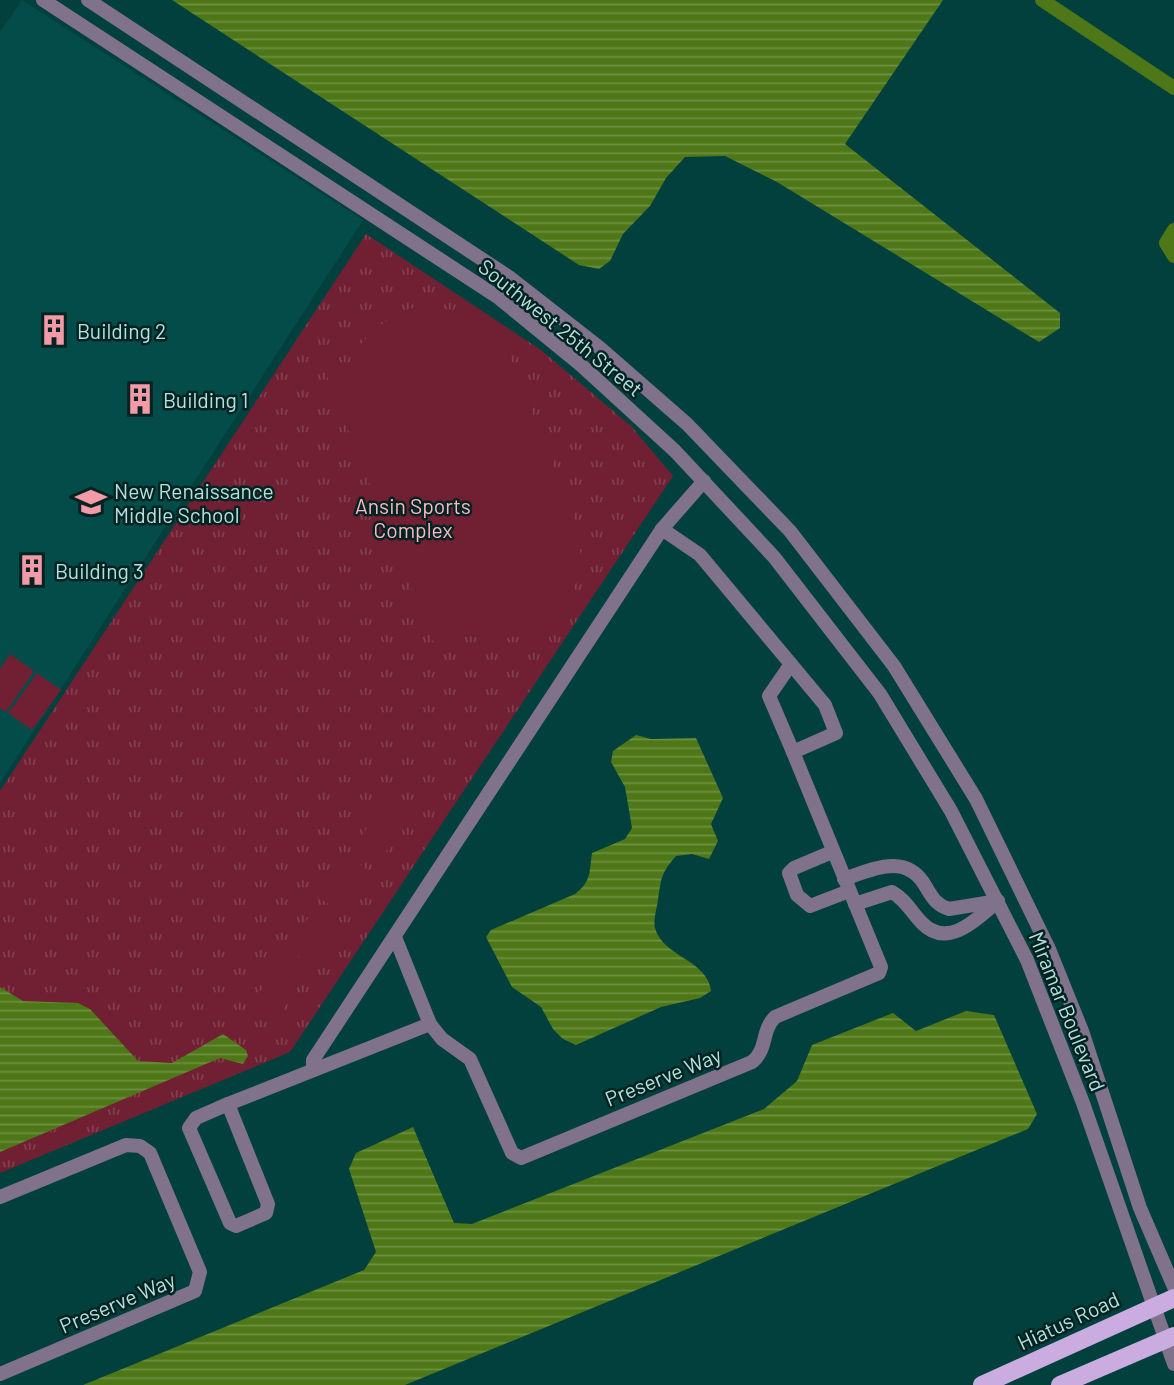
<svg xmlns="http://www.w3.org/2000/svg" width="1174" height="1385" font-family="Barlow,sans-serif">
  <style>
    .built { fill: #044c49 }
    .grass { fill: url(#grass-tufts) }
    .pitch { fill: #702032 }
    .water { fill: url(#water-rules) }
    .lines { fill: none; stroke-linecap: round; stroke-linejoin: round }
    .canal { stroke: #4e7717; stroke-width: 14 }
    .minor { stroke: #81728c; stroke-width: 14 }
    .major { stroke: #caace0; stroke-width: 18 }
    .labels { text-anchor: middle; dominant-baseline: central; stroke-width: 5; stroke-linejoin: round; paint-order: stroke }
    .street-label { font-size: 21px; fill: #b4e1de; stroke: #022322 }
    .poi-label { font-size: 21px; fill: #b4e1de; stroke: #022322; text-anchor: start }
    .park-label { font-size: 21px; fill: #fcbac2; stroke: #022322 }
  </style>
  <defs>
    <pattern id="grass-tufts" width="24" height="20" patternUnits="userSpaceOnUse" patternTransform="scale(1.75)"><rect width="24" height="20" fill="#702032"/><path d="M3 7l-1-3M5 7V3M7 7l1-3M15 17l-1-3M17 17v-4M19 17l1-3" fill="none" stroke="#82404f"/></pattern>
    <pattern id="water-rules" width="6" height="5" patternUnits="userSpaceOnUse" patternTransform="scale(1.75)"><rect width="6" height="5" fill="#4e7717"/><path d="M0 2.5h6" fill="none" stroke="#6d9043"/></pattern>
  </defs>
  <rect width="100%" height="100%" fill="#02403d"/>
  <polygon class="built" points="22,0 363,220 0,783 0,32"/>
  <polygon class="grass" points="366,234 541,350 631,426 673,476 290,1052 0,1173 0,791"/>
  <g class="pitch">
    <path d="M418,306C459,308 479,316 506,347L576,523C579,540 583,559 578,576C564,630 500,654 452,629L453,633L432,641L325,371L348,366C364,334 384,318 418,306Z"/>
    <polygon points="10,654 34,671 6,712 0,708 0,669"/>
    <polygon points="37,673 61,690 32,730 8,713"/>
    <polygon points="386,799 410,815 378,864 354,848"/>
    <polygon points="349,857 373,874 346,915 321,899"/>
    <polygon points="315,908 339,924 312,965 287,949"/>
    <polygon points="281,959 306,975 278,1017 254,1001"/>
  </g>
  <g class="water">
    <polygon points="172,0 943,0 845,144 1060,313 1060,328 1039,342 777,182 725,156 685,157 666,178 650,206 623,234 610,261 599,269 579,265"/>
    <path d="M636,735L651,739L696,738L723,798L711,824L718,841L709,859L692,854L676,856C661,873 661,879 658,900C657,908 653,920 655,928C663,957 708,960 711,991L700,998L661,1007L576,1045L563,1039L553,1029L541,1007L512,987L486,937L491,930L575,894C592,881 589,872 592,853L625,839L632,828L625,787L611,762L613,751Z"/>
    <polygon points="0,987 23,1001 78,1003 90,1009 138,1061 172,1063 223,1034 246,1050 248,1056 243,1064 220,1058 0,1152"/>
    <polygon points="966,1011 994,1015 1037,1114 1028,1129 405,1385 83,1385 364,1270 376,1252 349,1169 356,1153 413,1127 454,1223 472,1224 764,1109 797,1081 812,1045 893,1013 916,1031"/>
  </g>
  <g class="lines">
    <g class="canal">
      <polyline points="1042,0 1174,88"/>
      <polyline points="1174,230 1166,243 1174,256"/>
    </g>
    <g class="minor">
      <polyline points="43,0 499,298 581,365 675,451 774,557 880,694 951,811 1027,960 1083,1103 1174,1364"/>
      <polyline points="88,0 509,277 600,348 687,424 790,531 894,666 976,799 1049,949 1082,1031 1140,1208 1174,1287"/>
      <polyline points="791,664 769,696 793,752"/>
      <polyline points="832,852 794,868 789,873 797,895 810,906 849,891"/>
      <path d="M844,879C873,869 907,852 926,887C932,897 936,905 949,909L998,901"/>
      <path d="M855,904L892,892C907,901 911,912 922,923C948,950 978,918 998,901"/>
      <path d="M395,937L430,1024L442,1039L470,1059L512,1153L521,1158L752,1062C768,1049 761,1031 775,1017L879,973L881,967L793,752L836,733L825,705L700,555L662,529"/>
      <polyline points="313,1068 313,1060 662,529 704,481"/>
      <polygon points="228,1104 268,1204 266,1213 236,1226 230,1223 189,1128 196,1118"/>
      <polyline points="228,1104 430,1024"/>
      <polyline points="0,1197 126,1145 140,1146 150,1153 200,1272 195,1291 0,1374"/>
    </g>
    <g class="major">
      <polyline points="982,1385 1174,1298"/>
      <polyline points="1060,1385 1174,1336"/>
    </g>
  </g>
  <defs>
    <symbol id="building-bare" viewBox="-9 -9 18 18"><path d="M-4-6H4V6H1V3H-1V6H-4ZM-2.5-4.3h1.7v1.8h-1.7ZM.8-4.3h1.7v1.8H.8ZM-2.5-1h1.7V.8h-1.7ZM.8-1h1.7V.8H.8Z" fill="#f49aa6" stroke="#022322" stroke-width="2.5" paint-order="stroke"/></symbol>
    <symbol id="school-bare" viewBox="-9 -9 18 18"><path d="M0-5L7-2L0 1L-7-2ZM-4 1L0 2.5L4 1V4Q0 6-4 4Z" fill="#f49aa6" stroke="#022322" stroke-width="2.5" paint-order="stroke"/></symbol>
  </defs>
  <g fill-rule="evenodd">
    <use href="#building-bare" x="32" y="308" width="44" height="44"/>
    <use href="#building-bare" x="118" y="377" width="44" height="44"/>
    <use href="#school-bare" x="69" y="480" width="44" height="44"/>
    <use href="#building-bare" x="10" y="548" width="44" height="44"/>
  </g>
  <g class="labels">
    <g class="street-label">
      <text transform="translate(561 327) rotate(39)">Southwest 25th Street</text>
      <text transform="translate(1068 1011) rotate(68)">Miramar Boulevard</text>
      <text transform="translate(663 1076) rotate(-22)">Preserve Way</text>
      <text transform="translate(117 1302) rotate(-23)">Preserve Way</text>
      <text transform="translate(1068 1320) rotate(-25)">Hiatus Road</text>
    </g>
    <g class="poi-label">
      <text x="77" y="330">Building 2</text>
      <text x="163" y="399">Building 1</text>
      <text x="114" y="490">New Renaissance<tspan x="114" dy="24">Middle School</tspan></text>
      <text x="55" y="570">Building 3</text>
    </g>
    <g class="park-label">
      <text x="413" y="505">Ansin Sports<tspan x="413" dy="24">Complex</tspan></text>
    </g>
  </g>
</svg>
